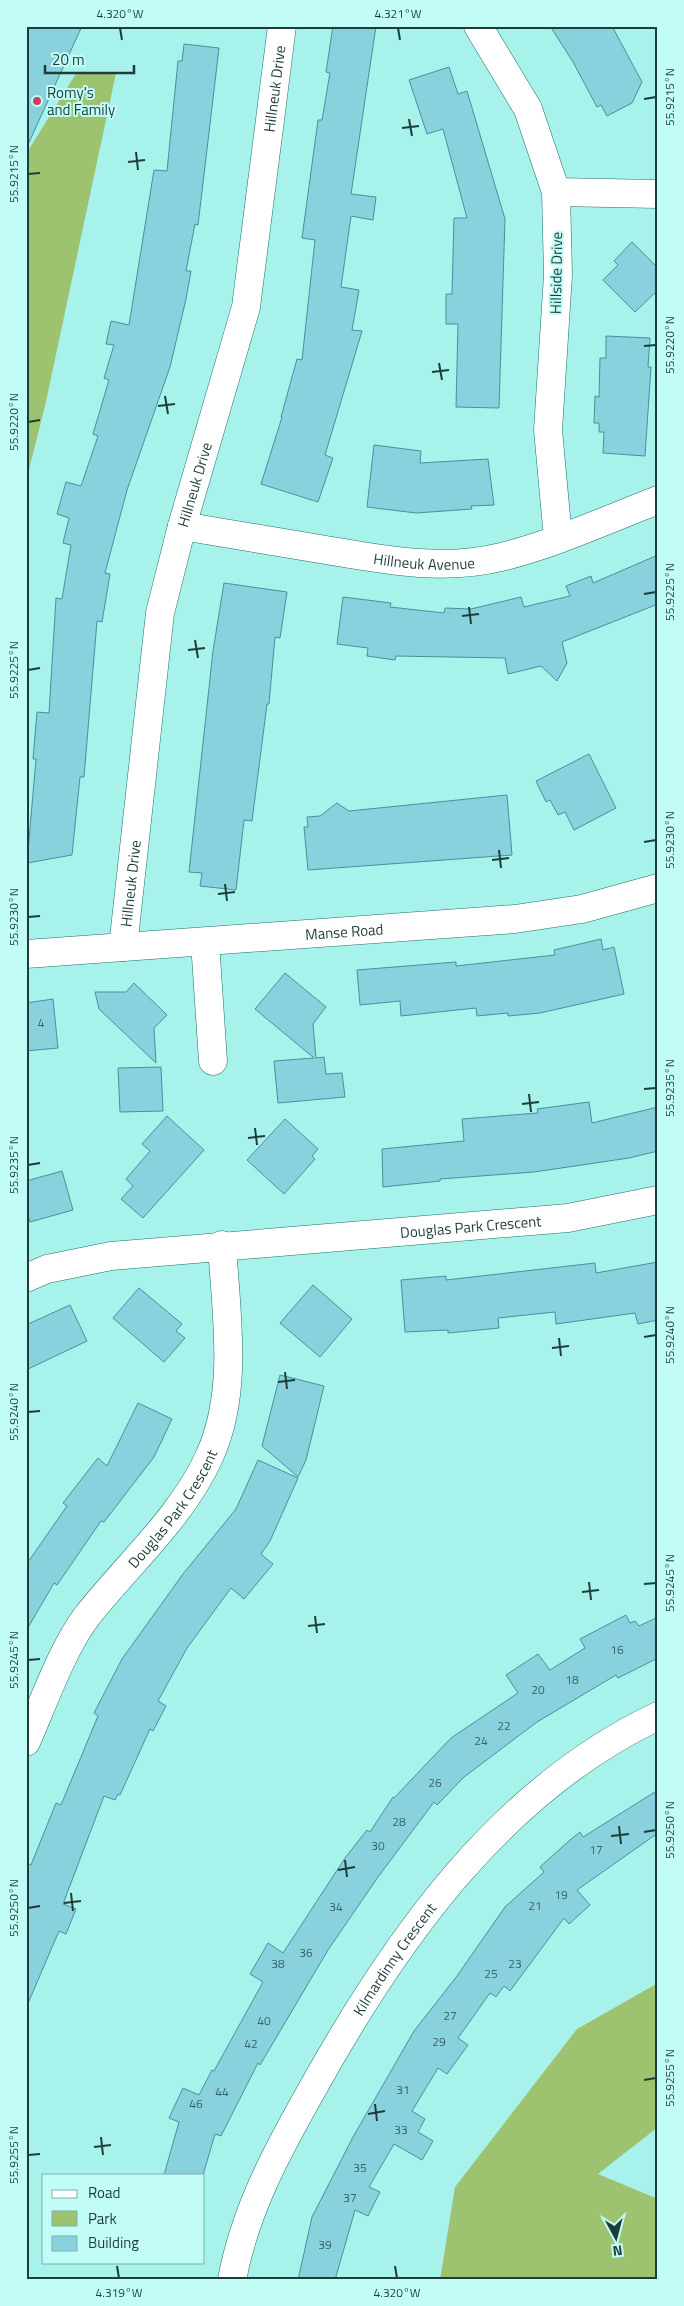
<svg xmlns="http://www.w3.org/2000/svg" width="684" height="2306" font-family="'Titillium Web',sans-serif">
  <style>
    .green { fill: #9ec370 }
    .building { fill: #88d1dd; stroke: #47919c }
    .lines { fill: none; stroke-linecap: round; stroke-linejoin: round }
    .minor-casing { stroke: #21706b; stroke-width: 29 }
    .minor { stroke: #fff; stroke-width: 28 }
    .ticks { fill: none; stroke: #1e3d3a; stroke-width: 2 }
    .poi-dot { fill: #cd3e65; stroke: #c1fdf6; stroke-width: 2 }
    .labels { text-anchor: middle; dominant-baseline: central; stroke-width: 4; stroke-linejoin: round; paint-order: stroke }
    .number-label { font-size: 12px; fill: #386263 }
    .street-label { font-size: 15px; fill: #1e3d3a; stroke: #c1fdf6 }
    .poi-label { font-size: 15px; fill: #1e3d3a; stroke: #c1fdf6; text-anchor: start }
    .neatline { fill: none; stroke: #1e3d3a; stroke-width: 2 }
    .ticks-label { font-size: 12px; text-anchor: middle; fill: #1e3d3a }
  </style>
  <rect width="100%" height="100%" fill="#a7f2eb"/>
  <g class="green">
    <polygon points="77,72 116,73 45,406 26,481 26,154"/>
    <polygon points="658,1983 658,2127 598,2174 658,2199 658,2280 440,2280 455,2187 577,2029"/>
  </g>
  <g class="building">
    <polygon points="26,26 82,26 26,149"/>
    <polygon points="333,26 376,26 351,194 376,197 373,220 351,216 341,287 359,290 352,330 362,331 325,455 333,458 318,502 261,484 282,417 281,417 297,359 302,360 315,240 302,238 318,120 322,120 330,73 326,72"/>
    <polygon points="550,26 612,26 642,82 632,103 607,116 601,105 597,107 573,62"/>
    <polygon points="184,44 219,48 198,225 195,224 186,271 191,271 186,299 170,367 127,490 105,573 110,574 102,622 97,621 84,777 80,777 72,855 27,863 36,759 33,759 37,712 49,713 56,598 62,599 71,545 63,543 69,518 57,514 66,482 81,486 98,436 93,434 109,380 104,378 114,345 106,344 111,321 129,325 154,170 167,171 178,61 182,61"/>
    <polygon points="449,67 458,94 467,91 505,219 499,408 456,407 458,324 446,324 446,294 452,294 454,218 467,218 443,129 427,134 409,80"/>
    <polygon points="632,242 658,268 658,290 635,312 603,280 618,265 614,261"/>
    <polygon points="606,336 650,338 648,367 651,367 645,456 603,453 604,432 599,432 599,423 594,423 595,396 599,397 600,358 606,358"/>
    <polygon points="374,445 421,451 420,463 488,459 494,505 471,506 472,509 416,513 367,507"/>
    <polygon points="658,555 658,604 562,642 567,663 557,681 541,666 508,674 505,658 396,656 395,660 367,656 368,648 337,644 343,597 391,603 390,607 444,613 445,608 471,609 521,597 524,607 570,596 566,586 591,576 593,583"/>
    <polygon points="224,583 287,592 280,638 275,637 269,704 267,704 252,821 244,820 236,890 200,886 202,873 189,872 213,651"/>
    <polygon points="589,754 616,808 574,830 565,812 558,815 550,800 546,802 536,781"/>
    <polygon points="507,795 512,855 308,870 304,827 308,827 307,817 320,816 337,803 349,811"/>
    <polygon points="601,939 603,950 614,947 624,994 540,1013 508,1016 508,1013 477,1016 476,1008 401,1016 400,1001 360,1005 357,970 456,962 456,966 555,955 554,950"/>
    <polygon points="285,973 326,1007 313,1024 316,1058 324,1057 326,1074 342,1073 345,1097 278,1103 274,1061 314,1058 255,1009"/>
    <polygon points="134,983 167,1015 154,1028 156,1063 99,1009 95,992 126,992"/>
    <polygon points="53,999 58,1048 26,1051 26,1003"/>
    <polygon points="161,1067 163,1111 120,1112 118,1068"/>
    <polygon points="589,1102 592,1123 658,1107 658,1151 629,1158 534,1172 440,1179 440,1181 383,1187 382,1149 464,1141 462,1119 538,1113 537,1109"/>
    <polygon points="167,1116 204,1150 143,1218 121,1199 133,1186 126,1179 150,1151 142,1144"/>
    <polygon points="285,1119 318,1149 312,1156 315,1159 284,1194 247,1160"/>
    <polygon points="62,1171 73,1210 30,1222 26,1209 26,1181"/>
    <polygon points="658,1262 658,1320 638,1324 635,1313 556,1324 555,1312 498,1318 499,1328 448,1333 448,1330 405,1332 401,1280 446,1276 446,1280 595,1263 596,1273"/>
    <polygon points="313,1285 352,1319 320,1357 280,1323"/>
    <polygon points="139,1288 182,1324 176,1331 185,1338 164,1362 113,1318"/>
    <polygon points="70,1305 87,1341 26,1370 26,1325"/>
    <polygon points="280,1375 324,1386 306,1460 298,1477 262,1446"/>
    <polygon points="138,1403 172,1419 154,1457 104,1522 101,1521 57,1585 54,1583 26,1631 26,1565 67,1506 63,1503 98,1458 107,1466"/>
    <polygon points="258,1460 298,1478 270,1541 261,1554 273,1564 244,1599 231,1588 187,1648 158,1701 166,1706 153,1731 150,1729 120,1795 118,1794 115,1800 104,1796 63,1904 76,1909 66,1934 59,1931 26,2008 26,1863 31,1865 56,1803 61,1805 98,1716 94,1713 122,1659 183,1574 236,1509"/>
    <polygon points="626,1615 630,1623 635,1621 639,1626 658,1617 658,1658 618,1678 616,1675 537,1722 464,1777 437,1805 434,1802 378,1877 328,1950 260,2065 258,2063 221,2136 215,2134 203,2175 164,2175 179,2122 169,2118 183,2088 199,2095 212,2070 214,2071 263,1982 250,1974 268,1943 283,1953 345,1858 367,1830 370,1832 393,1797 394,1798 451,1738 518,1693 506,1675 538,1654 550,1670 585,1648 580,1639"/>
    <polygon points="658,1790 658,1833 577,1890 590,1905 569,1924 564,1918 510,1991 504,1986 496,1997 490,1993 458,2038 468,2045 447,2074 438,2068 412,2111 425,2119 418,2132 433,2141 422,2160 394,2144 369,2187 380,2192 368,2216 355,2210 335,2280 298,2280 312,2217 353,2137 414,2031 457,1976 505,1907 544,1872 540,1867 570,1840 580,1832 583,1837"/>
  </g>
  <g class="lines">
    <defs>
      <g id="minor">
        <polyline points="478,26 528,109 556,192 558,275 548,430 558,538"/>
        <polyline points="556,192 658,194"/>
        <path id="s1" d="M182,526C228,534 274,541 320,549C380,559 441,572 501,557C554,544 606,520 658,500"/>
        <polyline points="205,942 213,1061"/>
        <path id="s2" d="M123,947L160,613L182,526L246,307L282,26"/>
        <path id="s3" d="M26,954L515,919L582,909L658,888"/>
        <path id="s4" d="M26,1278L47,1269L111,1256L568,1218L658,1200"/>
        <path id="s5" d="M26,1742C43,1704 62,1649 87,1616C128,1564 183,1516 210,1455C239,1390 226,1314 222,1245"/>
        <path id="s6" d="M232,2280C245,2209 279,2148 314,2086C396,1939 501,1790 658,1716"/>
      </g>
    </defs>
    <use href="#minor" class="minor-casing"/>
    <use href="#minor" class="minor"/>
  </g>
  <path class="ticks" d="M120,28L122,40M398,28L400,40M644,99L656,97M409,119L412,136M402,128L419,126M136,152L138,170M128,162L145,160M28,174L40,173M644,346L656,345M439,363L442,380M432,372L449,370M165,396L168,414M158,406L175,404M28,422L40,420M644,594L656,592M469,607L471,624M462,616L479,614M195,640L198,658M188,650L205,648M28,670L40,668M644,842L656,840M499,850L501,868M492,860L509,858M225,884L227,901M218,894L235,892M28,917L40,916M644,1089L656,1088M529,1094L531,1112M522,1104L539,1102M255,1128L257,1145M248,1138L265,1136M28,1165L40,1163M644,1337L656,1335M559,1338L561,1356M552,1348L569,1346M285,1372L287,1389M278,1382L295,1380M28,1412L40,1411M589,1582L591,1600M644,1584L656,1583M582,1592L599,1590M315,1616L317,1633M308,1626L325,1624M28,1660L40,1659M619,1826L621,1844M644,1832L656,1830M611,1836L629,1834M345,1860L347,1877M338,1870L355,1867M71,1893L73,1911M64,1903L81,1901M28,1908L40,1906M644,2080L656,2078M375,2104L377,2121M368,2114L385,2111M101,2137L103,2155M94,2147L111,2145M28,2155L40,2154M117,2266L119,2278M395,2266L397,2278"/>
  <circle class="poi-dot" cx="37" cy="101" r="5"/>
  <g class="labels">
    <g class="number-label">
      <text x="41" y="1022">4</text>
      <text x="617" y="1649">16</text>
      <text x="572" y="1679">18</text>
      <text x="538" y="1689">20</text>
      <text x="504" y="1725">22</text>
      <text x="481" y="1740">24</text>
      <text x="435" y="1782">26</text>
      <text x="399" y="1821">28</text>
      <text x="378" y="1845">30</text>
      <text x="596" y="1849">17</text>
      <text x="561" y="1894">19</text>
      <text x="535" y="1905">21</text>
      <text x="336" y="1906">34</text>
      <text x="306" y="1952">36</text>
      <text x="278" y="1963">38</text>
      <text x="515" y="1963">23</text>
      <text x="491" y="1973">25</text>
      <text x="450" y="2015">27</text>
      <text x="264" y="2020">40</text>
      <text x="439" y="2041">29</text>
      <text x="251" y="2043">42</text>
      <text x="403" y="2089">31</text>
      <text x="222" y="2091">44</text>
      <text x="196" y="2103">46</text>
      <text x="401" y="2129">33</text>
      <text x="360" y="2167">35</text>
      <text x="350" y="2197">37</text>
      <text x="325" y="2244">39</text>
    </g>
    <g class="street-label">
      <text stroke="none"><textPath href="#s2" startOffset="874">Hillneuk Drive</textPath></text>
      <text transform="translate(556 273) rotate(-89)">Hillside Drive</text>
      <text stroke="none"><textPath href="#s2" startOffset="469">Hillneuk Drive</textPath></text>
      <text stroke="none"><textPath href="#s1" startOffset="245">Hillneuk Avenue</textPath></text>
      <text stroke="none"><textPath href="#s2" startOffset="64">Hillneuk Drive</textPath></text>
      <text stroke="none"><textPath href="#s3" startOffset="319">Manse Road</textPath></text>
      <text stroke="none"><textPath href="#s4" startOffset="449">Douglas Park Crescent</textPath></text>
      <text stroke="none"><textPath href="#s5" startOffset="278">Douglas Park Crescent</textPath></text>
      <text stroke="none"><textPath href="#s6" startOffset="362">Kilmardinny Crescent</textPath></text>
    </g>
    <g class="poi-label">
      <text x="47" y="92">Romy's<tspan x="47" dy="17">and Family</tspan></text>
    </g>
  </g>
  <rect width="684" height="2306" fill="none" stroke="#c1fdf6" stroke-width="55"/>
  <rect x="42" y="2174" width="162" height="90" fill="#c1fdf6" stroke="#80b0ab"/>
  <rect x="52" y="2190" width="25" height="8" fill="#ffffff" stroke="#80b0ab"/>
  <text x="88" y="2198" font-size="15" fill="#1e3d3a">Road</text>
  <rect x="52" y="2211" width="25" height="15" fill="#9ec370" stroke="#80b0ab"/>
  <text x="88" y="2224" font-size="15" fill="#1e3d3a">Park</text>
  <rect x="52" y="2236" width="25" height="15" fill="#88d1dd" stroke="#80b0ab"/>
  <text x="88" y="2248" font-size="15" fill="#1e3d3a">Building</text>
  <g transform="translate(616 2238) rotate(173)" stroke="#c1fdf6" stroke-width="4" paint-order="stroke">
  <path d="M0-4L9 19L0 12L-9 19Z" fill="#1e3d3a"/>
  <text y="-8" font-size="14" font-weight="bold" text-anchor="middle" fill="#1e3d3a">N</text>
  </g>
  <path d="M45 65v8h89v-8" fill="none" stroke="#1e3d3a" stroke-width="2.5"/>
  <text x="52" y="65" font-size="15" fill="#1e3d3a" stroke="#c1fdf6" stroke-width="4" paint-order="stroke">20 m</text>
  <rect x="28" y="28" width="628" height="2250" class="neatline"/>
  <g class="ticks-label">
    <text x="120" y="18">4.320°W</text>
    <text x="398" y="18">4.321°W</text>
    <text transform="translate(670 97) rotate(-90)" y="4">55.9215°N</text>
    <text transform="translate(14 174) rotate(-90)" y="4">55.9215°N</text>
    <text transform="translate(670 345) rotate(-90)" y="4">55.9220°N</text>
    <text transform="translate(14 422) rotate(-90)" y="4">55.9220°N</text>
    <text transform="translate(670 592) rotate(-90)" y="4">55.9225°N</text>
    <text transform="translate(14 670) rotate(-90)" y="4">55.9225°N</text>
    <text transform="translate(670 840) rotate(-90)" y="4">55.9230°N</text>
    <text transform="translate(14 917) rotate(-90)" y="4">55.9230°N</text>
    <text transform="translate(670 1088) rotate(-90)" y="4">55.9235°N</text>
    <text transform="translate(14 1165) rotate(-90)" y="4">55.9235°N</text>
    <text transform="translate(670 1335) rotate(-90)" y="4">55.9240°N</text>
    <text transform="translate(14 1412) rotate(-90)" y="4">55.9240°N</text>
    <text transform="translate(670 1583) rotate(-90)" y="4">55.9245°N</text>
    <text transform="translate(14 1660) rotate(-90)" y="4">55.9245°N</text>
    <text transform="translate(670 1830) rotate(-90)" y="4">55.9250°N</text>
    <text transform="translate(14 1908) rotate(-90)" y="4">55.9250°N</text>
    <text transform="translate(670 2078) rotate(-90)" y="4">55.9255°N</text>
    <text transform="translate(14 2155) rotate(-90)" y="4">55.9255°N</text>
    <text x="119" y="2297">4.319°W</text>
    <text x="397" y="2297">4.320°W</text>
  </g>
</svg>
